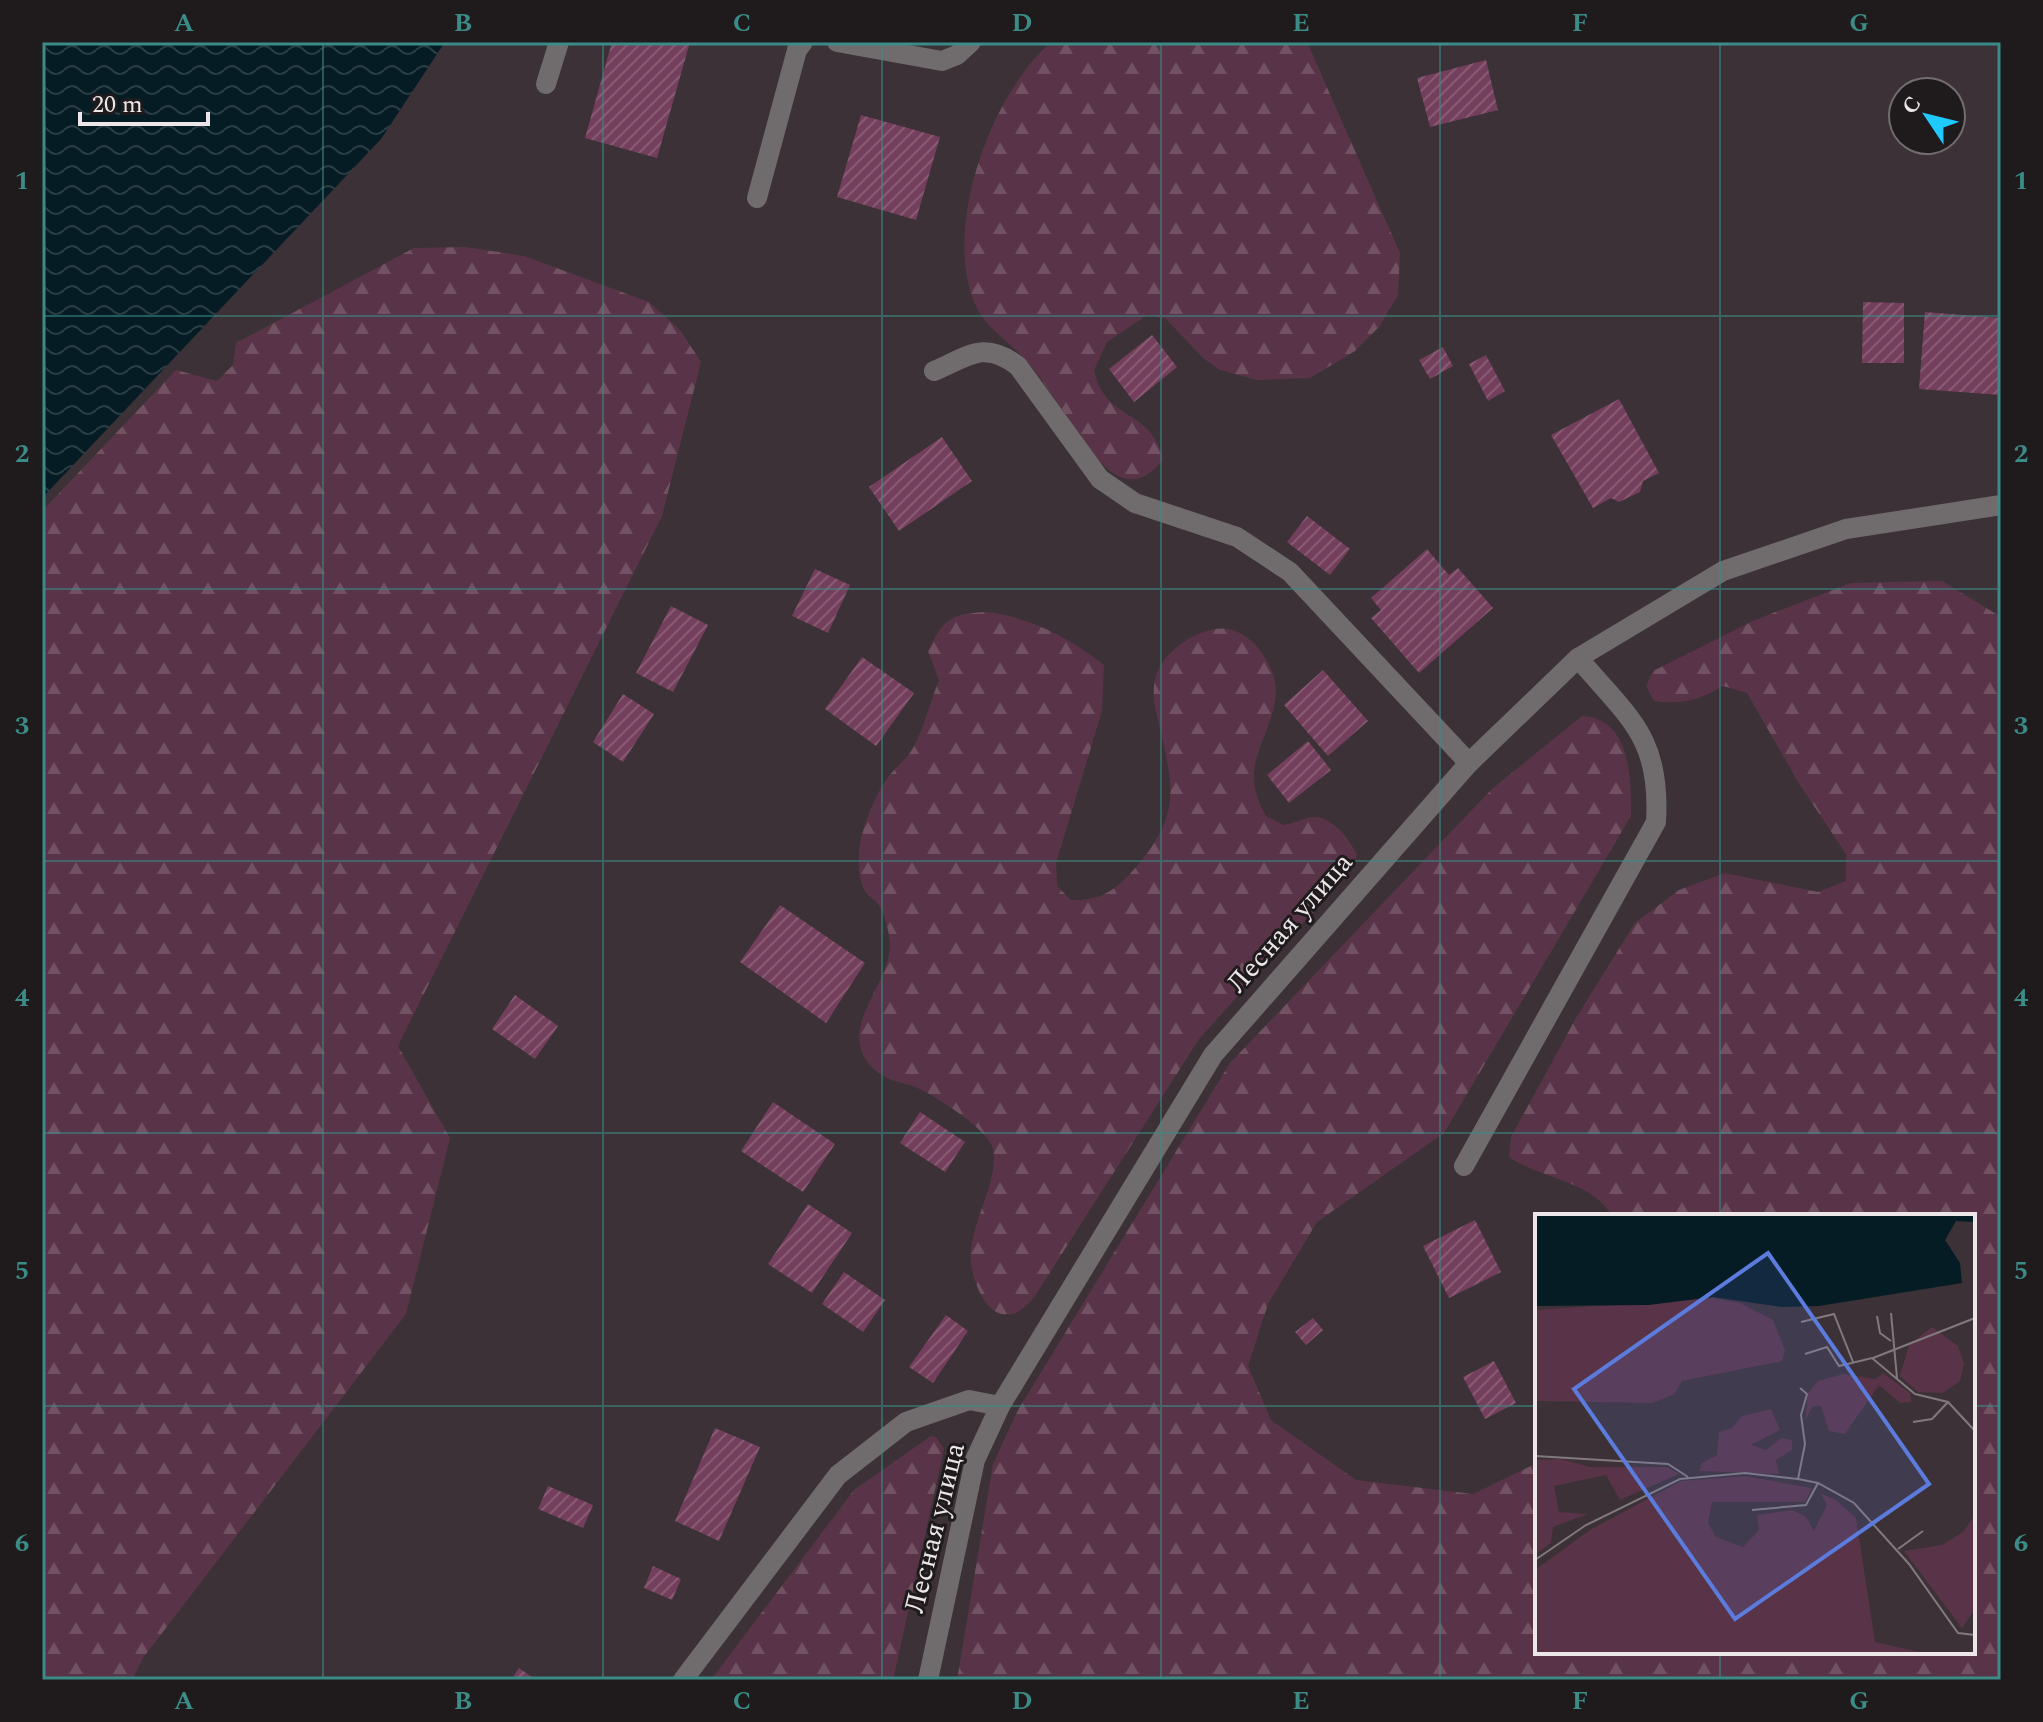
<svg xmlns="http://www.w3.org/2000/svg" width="2043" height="1722" font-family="Spectral,serif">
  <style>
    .forest { fill: url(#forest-firs) }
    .water { fill: url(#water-waves) }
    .building { fill: url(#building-hatch) }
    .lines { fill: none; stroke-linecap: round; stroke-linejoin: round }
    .service { stroke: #706b6d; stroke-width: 20 }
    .minor { stroke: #706b6d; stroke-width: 20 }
    .grid { fill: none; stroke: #3b8c87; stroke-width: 2; stroke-opacity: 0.55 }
    .labels { text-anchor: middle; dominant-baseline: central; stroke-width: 6; stroke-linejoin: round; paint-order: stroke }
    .street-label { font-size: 28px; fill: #ece6e9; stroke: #1f1b1d }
    .inset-road { fill: none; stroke: #82797e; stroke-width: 2 }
    .view { fill: #5b7cdd; fill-opacity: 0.15; stroke: #5b7cdd; stroke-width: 4 }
    .inset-edge { fill: none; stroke: #ece6e9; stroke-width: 4 }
    .neatline { fill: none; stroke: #3b8c87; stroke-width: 3 }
    .grid-label { font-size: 26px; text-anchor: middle; font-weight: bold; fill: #3b8c87 }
  </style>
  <defs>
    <pattern id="forest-firs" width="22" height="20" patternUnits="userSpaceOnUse" patternTransform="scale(2)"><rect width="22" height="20" fill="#593448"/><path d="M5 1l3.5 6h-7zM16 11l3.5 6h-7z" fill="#715162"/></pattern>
    <pattern id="water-waves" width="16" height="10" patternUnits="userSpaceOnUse" patternTransform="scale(2)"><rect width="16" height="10" fill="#051c24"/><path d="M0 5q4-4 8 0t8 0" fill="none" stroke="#2a3d44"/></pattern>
    <pattern id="building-hatch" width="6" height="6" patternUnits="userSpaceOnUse" patternTransform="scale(2)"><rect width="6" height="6" fill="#743f5c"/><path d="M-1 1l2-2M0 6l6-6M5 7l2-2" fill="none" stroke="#885b73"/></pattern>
  </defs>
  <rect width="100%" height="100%" fill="#3b3136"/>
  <g class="forest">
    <path d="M1051,42H1307L1400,253L1398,295L1379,327L1355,351L1310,378L1257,380L1220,370L1203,358L1166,319L1147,315L1107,342L1094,370C1106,424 1150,406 1163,459C1153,472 1141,483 1123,478C1099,472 1071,421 1056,401C1046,387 1036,370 1023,357C1007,340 985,327 975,304C942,228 991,94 1051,42Z"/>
    <polygon points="465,247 524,256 649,302 680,330 701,362 662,516 398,1046 450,1138 406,1314 143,1658 132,1680 42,1680 42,511 176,370 217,381 233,365 236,343 414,248"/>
    <path d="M1942,581L2001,617V1680H957L993,1464L1018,1410L1230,1063L1492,789L1582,716C1631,718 1631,779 1631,816L1444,1133L1317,1222L1268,1304L1248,1366L1271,1420L1356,1480L1473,1494L1537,1463V1652H1973V1216H1612C1593,1181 1539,1178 1509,1157L1511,1137L1576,1018L1635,923L1679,890L1725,873L1818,892L1846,881V854L1798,782L1747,693L1723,686C1699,700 1682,705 1654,701L1646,686L1653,671L1755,620L1851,583Z"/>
    <path d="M987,612C1029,617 1071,638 1104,665L1102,711L1056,863L1057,886L1071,900C1103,901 1117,889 1137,866C1182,813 1173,786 1159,724C1155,708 1151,693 1156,676C1163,651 1201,625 1228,629C1249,633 1263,651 1271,669C1289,708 1251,744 1254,781C1255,794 1260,805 1266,816L1284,825C1293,824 1306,817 1315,817C1334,818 1350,840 1357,855L1350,871L1199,1039L1035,1296C1005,1334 981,1308 972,1270C963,1230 1003,1180 992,1146C986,1128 929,1091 910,1085C899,1082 887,1080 877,1072C830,1031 891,988 890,944C890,934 884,912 878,904C874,899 868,896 865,891C856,876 858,847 863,831C868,814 878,790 889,776C896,767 907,759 913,748C924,728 930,702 939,680L928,651C943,619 952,613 987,612Z"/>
    <polygon points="931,1436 936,1437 944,1449 893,1680 711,1680 854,1490"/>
  </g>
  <polygon class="water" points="42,42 445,42 381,139 42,498"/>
  <g class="building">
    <polygon points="612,42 690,42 657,158 585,138"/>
    <polygon points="1486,60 1498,110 1430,127 1417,78"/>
    <polygon points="861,115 940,137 916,220 837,197"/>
    <polygon points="1863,302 1904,303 1904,363 1862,363"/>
    <polygon points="1925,312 2001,318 2001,395 1919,389"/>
    <polygon points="1152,335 1177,367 1134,402 1109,369"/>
    <polygon points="1443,347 1453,366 1430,379 1419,360"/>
    <polygon points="1486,355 1505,391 1488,401 1469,364"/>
    <polygon points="1619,399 1659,473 1643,481 1640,492 1619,502 1611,498 1593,508 1551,435"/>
    <polygon points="942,437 972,481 899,531 869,487"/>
    <polygon points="1307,516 1350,549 1330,575 1287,542"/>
    <polygon points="1427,549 1449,575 1458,568 1493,608 1419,673 1371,618 1381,610 1371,598"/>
    <polygon points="815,569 850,585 828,633 792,616"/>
    <polygon points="671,606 708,625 673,692 636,673"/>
    <polygon points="862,657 914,693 876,746 825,709"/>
    <polygon points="1323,670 1368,721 1328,756 1284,705"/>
    <polygon points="623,694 654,714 623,762 593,742"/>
    <polygon points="1308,741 1331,770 1289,803 1267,775"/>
    <polygon points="780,905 865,963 826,1023 740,962"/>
    <polygon points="515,995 558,1026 535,1059 492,1029"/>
    <polygon points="773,1102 835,1144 803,1192 741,1151"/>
    <polygon points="920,1112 965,1142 945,1172 900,1143"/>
    <polygon points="808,1204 852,1233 812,1293 768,1264"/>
    <polygon points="1475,1220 1501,1272 1449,1298 1423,1246"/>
    <polygon points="844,1272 885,1300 863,1332 822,1304"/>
    <polygon points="946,1315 968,1331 933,1383 909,1367"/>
    <polygon points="1313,1318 1323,1330 1306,1345 1295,1332"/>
    <polygon points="1494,1361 1516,1403 1485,1419 1463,1377"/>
    <polygon points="715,1428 760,1447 719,1541 675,1521"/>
    <polygon points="548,1486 593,1505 583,1528 538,1509"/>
    <polygon points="653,1566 681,1579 672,1600 644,1588"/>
    <polygon points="519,1668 536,1680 511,1680"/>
  </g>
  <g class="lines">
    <g class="service">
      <polyline points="837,42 942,61 957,55 971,42"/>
      <polyline points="546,84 559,42"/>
      <polyline points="757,198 797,50 803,42"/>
      <path d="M934,371C969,356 984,340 1018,366L1100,479L1135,503L1237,537L1290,572L1469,763"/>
      <path d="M1464,1166L1656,822C1661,737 1629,718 1578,658"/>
      <polyline points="683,1680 838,1475 906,1422 969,1400 1000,1406"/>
    </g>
    <polyline class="minor" points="928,1680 975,1460 1000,1406 1213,1055 1469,763 1578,658 1723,571 1846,529 2001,505"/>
  </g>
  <path class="grid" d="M323,42V1680M603,42V1680M882,42V1680M1161,42V1680M1440,42V1680M1720,42V1216M42,316H2001M42,589H2001M42,861H2001M42,1133H2001M42,1406H1537M1973,1406H2001M1720,1652V1680"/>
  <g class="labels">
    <g class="street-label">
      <text transform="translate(1290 923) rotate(-49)">Лесная улица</text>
      <text transform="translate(935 1528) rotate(-76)">Лесная улица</text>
    </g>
  </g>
  <g transform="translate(1535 1214)">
    <rect width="440" height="440" fill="#3b3136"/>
    <path d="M397,113L423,132L429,150L425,167L408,179L383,178L365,162L374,131Z" fill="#593448"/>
    <path d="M178,84L205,89L238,106L250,136L247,147L147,167L140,180L117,189L0,187V96ZM348,159L375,179L376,188L365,189L344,171L310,220L294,217L286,192H278L270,207L273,179L283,167L308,160L341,165ZM236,195L245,216L216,231L231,236L246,224L257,226V236L241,246L244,260L164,257L167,249L182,241L184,218L197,214L207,202ZM26,245L55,253H132L144,260L85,286L71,261L19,272L24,298L53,300L18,313L16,329L0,341V246ZM210,262L277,274L270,288H177L173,309L181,323L208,333L224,316L222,301L258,296L271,303L279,317L292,291L285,279L301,286L321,304L340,428L393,440H0V356L55,316L146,267ZM440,301V395L427,414L369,337L407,331L428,318Z" fill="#593448"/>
    <path d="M0,0H440V8L421,7L410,26L425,49L427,69L284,92L247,93L178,83L114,91L0,92Z" fill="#051c24"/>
    <path class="inset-road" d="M356,99L362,164M342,102L345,119L356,127M266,108L299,100L318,148M270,140L292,133L304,152L337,144L380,180L413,188L440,217M338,144L440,104M378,208L397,205L413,188M0,242L133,250L153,263M263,265L270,230L266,201L272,180L265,174M217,296L271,291L283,269M363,335L388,317M0,346L51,311L145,265L210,259L263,265L283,269L319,289L374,350L423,419L440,421"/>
    <path class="view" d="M233,39L394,270L200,405L39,175Z"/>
    <rect width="440" height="440" class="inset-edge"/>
  </g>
  <rect width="2043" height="1722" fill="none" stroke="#1f1b1d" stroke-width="88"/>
  <g transform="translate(1927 116) rotate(305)"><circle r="38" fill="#1f1b1d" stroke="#716c6f" stroke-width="2"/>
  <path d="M0-6L14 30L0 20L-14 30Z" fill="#1fc9fd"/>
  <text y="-12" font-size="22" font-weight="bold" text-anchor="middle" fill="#ece6e9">С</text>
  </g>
  <path d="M80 112v12h128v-12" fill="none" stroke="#ece6e9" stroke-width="4"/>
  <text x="92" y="112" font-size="24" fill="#ece6e9" stroke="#1f1b1d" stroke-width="6" paint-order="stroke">20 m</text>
  <rect x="44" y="44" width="1955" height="1634" class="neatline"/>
  <g class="grid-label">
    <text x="184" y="31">A</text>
    <text x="463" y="31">B</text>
    <text x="742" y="31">C</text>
    <text x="1022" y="31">D</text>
    <text x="1301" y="31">E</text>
    <text x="1580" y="31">F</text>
    <text x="1859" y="31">G</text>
    <text x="22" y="189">1</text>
    <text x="2021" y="189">1</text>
    <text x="22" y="462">2</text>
    <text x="2021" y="462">2</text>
    <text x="22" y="734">3</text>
    <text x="2021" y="734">3</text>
    <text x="22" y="1006">4</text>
    <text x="2021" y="1006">4</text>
    <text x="22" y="1279">5</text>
    <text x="2021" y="1279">5</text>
    <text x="22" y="1551">6</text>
    <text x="2021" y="1551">6</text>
    <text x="184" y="1709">A</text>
    <text x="463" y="1709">B</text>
    <text x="742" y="1709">C</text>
    <text x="1022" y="1709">D</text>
    <text x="1301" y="1709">E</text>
    <text x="1580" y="1709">F</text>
    <text x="1859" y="1709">G</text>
  </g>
</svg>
